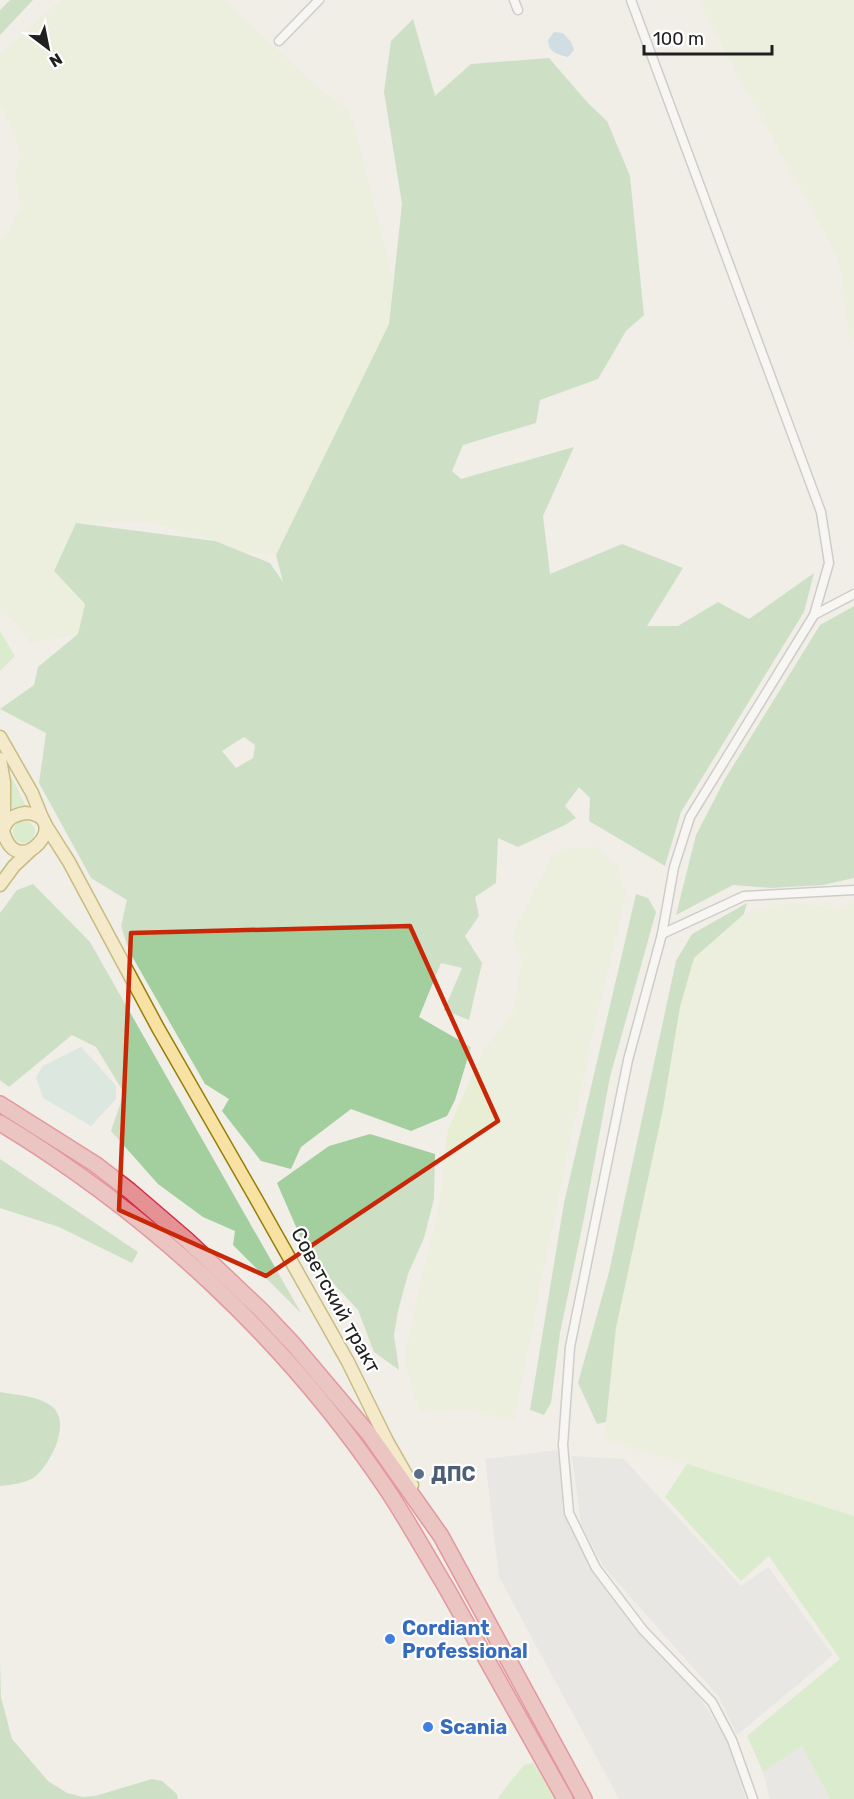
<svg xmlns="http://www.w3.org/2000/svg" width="854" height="1799" font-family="Rubik,sans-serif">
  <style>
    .residential { fill: #dedddd }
    .farmland { fill: #e7eed3 }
    .grass { fill: #c1e8af }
    .forest { fill: #a3ce9d; fill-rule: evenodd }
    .wetland { fill: #c4ddd6 }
    .water { fill: #a9c8dc }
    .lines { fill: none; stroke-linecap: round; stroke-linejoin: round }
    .street-casing { stroke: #a4a4a4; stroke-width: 11 }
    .primary-casing { stroke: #967e06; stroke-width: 15 }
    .highway-casing { stroke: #d52d4a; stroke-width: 18 }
    .street { stroke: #fff; stroke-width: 8 }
    .primary { stroke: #f8e2a3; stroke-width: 12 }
    .highway { stroke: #e49293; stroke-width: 15 }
    .marked { fill: none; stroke: #c82808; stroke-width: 4.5; stroke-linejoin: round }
    .service-dot { fill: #5c6f8a; stroke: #fff; stroke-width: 2 }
    .shop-dot { fill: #3f7fe0; stroke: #fff; stroke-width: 2 }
    .labels { text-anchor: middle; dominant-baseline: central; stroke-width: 4.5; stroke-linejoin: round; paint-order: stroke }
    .street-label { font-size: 20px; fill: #202020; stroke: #fff }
    .service-label { font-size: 20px; font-weight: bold; fill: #4e5e75; stroke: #fff; text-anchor: start }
    .shop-label { font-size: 20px; font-weight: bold; fill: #366cbe; stroke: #fff; text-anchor: start }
  </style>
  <rect width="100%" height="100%" fill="#f0eee7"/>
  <g class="residential">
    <polygon points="558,1450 563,1513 588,1564 637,1631 698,1695 728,1741 746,1799 619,1799 499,1577 485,1459"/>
    <polygon points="572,1456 624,1459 741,1586 768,1567 833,1655 737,1735 719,1697 603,1566 581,1524"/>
    <polygon points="802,1746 830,1799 770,1799 763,1772"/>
  </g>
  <g class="farmland">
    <polygon points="61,0 224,0 322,91 349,110 358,139 393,278 389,324 276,555 240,552 215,541 148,521 76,523 54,571 85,604 78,634 30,643 16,623 0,613 0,240 6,235 21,208 15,175 21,155 9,121 0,104 0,54"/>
    <polygon points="702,0 854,0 854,339 849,334 839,259 700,5"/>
    <polygon points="598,847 617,867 626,895 597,1013 546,1256 514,1421 470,1410 420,1411 410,1381 405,1357 418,1295 438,1212 448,1130 483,1051 514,1011 522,959 512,937 552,856 571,848"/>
    <polygon points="791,902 838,909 854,902 854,1516 604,1439 616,1328 663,1109 680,1007 694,958 744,914"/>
  </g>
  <g class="grass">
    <polygon points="0,631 15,656 0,671"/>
    <polygon points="9,772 26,806 12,810"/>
    <circle cx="24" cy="832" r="11"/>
    <polygon points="687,1464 854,1516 854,1799 830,1799 802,1746 763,1772 747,1736 840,1659 769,1556 741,1581 665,1497"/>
    <polygon points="533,1763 556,1799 498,1799 499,1796 524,1765"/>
  </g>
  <g class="forest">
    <polygon points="10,0 33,0 0,35 0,10"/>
    <path d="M413,19L435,96L471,64L549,58L587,102L607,121L630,176L644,315L626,331L598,379L540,400L536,423L463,445L452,471L461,479L574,447L543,516L550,574L622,544L683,568L647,626H678L718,602L749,619L814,573L804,612L681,812L665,866L589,821L590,798L579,787L565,806L576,818L565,825L518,847L498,838L496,883L475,897L479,916L465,936L482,963L469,1020L444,1010L462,968L441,963L419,1017L471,1047L455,1100L447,1116L411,1131L351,1109L301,1147L291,1169L261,1161L222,1111L229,1099L205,1084L129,951L121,926L127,900L91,878L39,783L46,733L0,709L34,685L38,667L78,634L85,604L54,571L76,523L215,541L270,563L283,582L276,555L389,324L402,204L384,92L391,41ZM244,737L255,745L253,758L236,768L222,751Z"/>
    <polygon points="854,606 854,878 823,885 771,888 733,885 676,915 696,835 725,779 820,625"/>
    <polygon points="33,884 90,942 301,1313 233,1245 235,1231 203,1217 158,1184 111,1131 124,1093 96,1047 72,1035 9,1087 0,1080 0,913 17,890"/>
    <polygon points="636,894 648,898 656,912 610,1077 584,1218 560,1333 551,1403 544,1415 530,1410 564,1203"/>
    <polygon points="747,903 744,914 694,958 680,1007 663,1109 616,1328 606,1422 597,1424 578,1383 609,1272 676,961 692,934"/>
    <polygon points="370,1134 435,1154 434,1199 424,1238 408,1274 398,1311 394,1335 399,1370 374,1352 358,1310 320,1269 300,1236 277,1183 329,1146"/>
    <polygon points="0,1159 138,1252 132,1263 59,1227 0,1208"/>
    <path d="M0,1392C16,1395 37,1396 50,1405C73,1420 52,1462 36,1476C27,1483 11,1485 0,1486Z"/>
    <polygon points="0,1661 1,1697 12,1739 48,1781 67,1793 83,1797 95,1796 152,1779 162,1781 177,1794 178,1799 0,1799"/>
  </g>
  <polygon class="wetland" points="81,1047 97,1064 116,1086 116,1099 91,1126 43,1098 36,1077 43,1066"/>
  <path class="water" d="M554,32L563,33L571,42L574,50L568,57C557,54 549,53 548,40Z"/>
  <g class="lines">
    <defs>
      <g id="street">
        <polyline points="514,0 518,10"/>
        <polyline points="631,0 821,512 829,563 814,615 690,817 674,867 662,934 628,1060 570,1347 563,1445 569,1513 596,1568 643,1630 712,1702 732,1740 753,1799"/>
        <polyline points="279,41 319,0"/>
        <polyline points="814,615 854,594"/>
        <polyline points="662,934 744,896 854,890"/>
      </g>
      <g id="primary">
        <polyline points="0,737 32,793 43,820"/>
        <polyline points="0,759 4,782 4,826"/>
        <path d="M25,813C76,815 18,886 3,831C6,819 14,815 25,813Z"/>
        <polyline points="45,824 69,862 158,1028 255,1197 348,1362 387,1441 412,1485"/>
        <polyline points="0,885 14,866 31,850"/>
      </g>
      <g id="highway">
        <polyline points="0,1104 95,1164 130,1191 187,1240 261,1310 294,1345 369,1434 441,1536 584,1799"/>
        <path d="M0,1123C152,1215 287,1341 386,1488C408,1521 427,1556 447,1589C487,1659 526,1729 565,1799"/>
      </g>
    </defs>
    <use href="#street" class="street-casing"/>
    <use href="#primary" class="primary-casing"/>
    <use href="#highway" class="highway-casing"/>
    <use href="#street" class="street"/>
    <use href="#primary" class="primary"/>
    <use href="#highway" class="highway"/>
  </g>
  <path d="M0 0H854V1799H0ZM410,926L498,1121L266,1276L119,1210L131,933Z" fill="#f0eee7" fill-opacity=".55" fill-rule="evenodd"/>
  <path class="marked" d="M410,926L498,1121L266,1276L119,1210L131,933Z"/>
  <circle class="service-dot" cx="419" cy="1474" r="6"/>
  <g class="shop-dot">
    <circle cx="390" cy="1639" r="6"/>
    <circle cx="428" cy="1727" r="6"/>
  </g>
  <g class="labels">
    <g class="street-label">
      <text transform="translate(336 1300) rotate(61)">Советский тракт</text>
    </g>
    <g class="service-label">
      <text x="431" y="1474">ДПС</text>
    </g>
    <g class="shop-label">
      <text x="402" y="1628">Cordiant<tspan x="402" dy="23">Professional</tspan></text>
      <text x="440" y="1727">Scania</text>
    </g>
  </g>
  <g transform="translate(48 48) rotate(148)" stroke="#ffffff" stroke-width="4.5" paint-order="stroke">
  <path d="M0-4.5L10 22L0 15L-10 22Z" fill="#202020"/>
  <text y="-9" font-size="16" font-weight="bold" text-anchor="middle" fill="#202020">N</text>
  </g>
  <path d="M644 45v9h128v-9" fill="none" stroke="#202020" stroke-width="3"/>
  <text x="653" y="45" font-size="18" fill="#202020" stroke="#ffffff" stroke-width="4.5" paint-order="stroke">100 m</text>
</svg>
